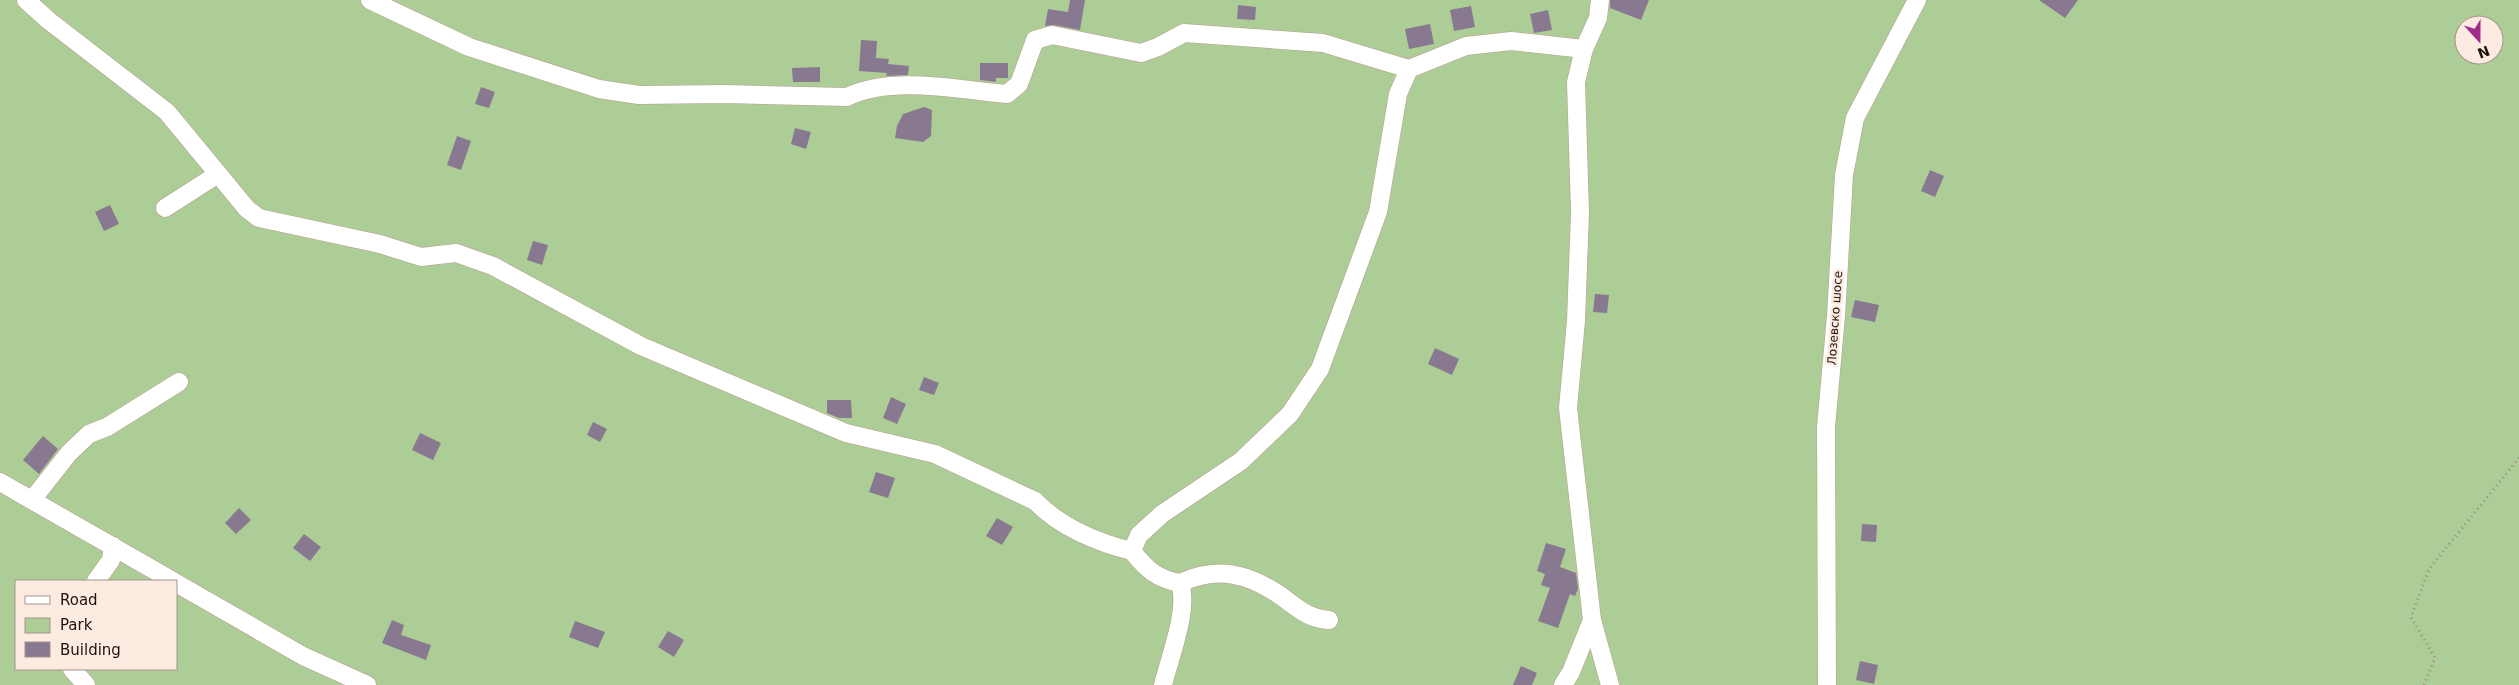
<svg xmlns="http://www.w3.org/2000/svg" width="2519" height="685" font-family="'DejaVu Sans',sans-serif">
  <style>
    .green { fill: #adcd96; fill-rule: evenodd }
    .building { fill: #887890 }
    .lines { fill: none; stroke-linecap: round; stroke-linejoin: round }
    .minor-casing { stroke: #b99c8f; stroke-width: 19 }
    .path { stroke: #9a8b84; stroke-width: 3; stroke-dasharray: 1 4; stroke-linecap: butt }
    .minor { stroke: #fff; stroke-width: 18 }
    .labels { text-anchor: middle; dominant-baseline: central; stroke-width: 5; stroke-linejoin: round; paint-order: stroke }
    .street-label { font-size: 12px; fill: #1d130e; stroke: #fdeae1 }
  </style>
  <rect width="100%" height="100%" fill="#fdeae1"/>
  <path class="green" d="M0,0H2519V685H0ZM2464,25H2494V55H2464ZM16,581H176V669H16Z"/>
  <g class="building">
    <polygon points="1070,0 1085,0 1080,30 1054,25 1045,26 1048,9 1068,12"/>
    <polygon points="1610,0 1649,0 1641,20 1610,8"/>
    <polygon points="2039,0 2078,0 2065,18"/>
    <polygon points="1238,5 1256,7 1255,20 1237,19"/>
    <polygon points="1471,6 1475,27 1454,31 1450,10"/>
    <polygon points="1548,10 1552,30 1534,33 1530,14"/>
    <polygon points="1430,24 1434,44 1409,49 1405,29"/>
    <polygon points="861,40 877,41 876,58 889,59 888,64 909,66 908,75 886,76 887,73 859,71"/>
    <polygon points="980,63 1008,63 1008,78 996,78 996,82 980,80"/>
    <polygon points="820,67 820,82 793,82 792,68"/>
    <polygon points="481,87 495,92 489,108 475,104"/>
    <polygon points="924,107 932,110 931,136 923,142 895,138 897,126 903,114"/>
    <polygon points="795,128 811,132 806,149 791,144"/>
    <polygon points="457,136 471,141 461,170 447,165"/>
    <polygon points="1930,170 1944,176 1935,197 1921,191"/>
    <polygon points="110,205 119,224 104,231 95,212"/>
    <polygon points="533,241 548,245 542,265 527,260"/>
    <polygon points="1595,294 1609,295 1607,313 1593,312"/>
    <polygon points="1855,300 1879,305 1875,322 1851,317"/>
    <polygon points="1435,348 1459,359 1452,375 1428,364"/>
    <polygon points="924,377 939,383 934,395 919,390"/>
    <polygon points="891,397 906,404 897,424 883,418"/>
    <polygon points="827,400 851,400 852,418 839,418 827,413"/>
    <polygon points="593,422 607,429 600,442 587,435"/>
    <polygon points="420,433 441,443 433,460 412,450"/>
    <polygon points="43,436 58,449 39,474 23,460"/>
    <polygon points="876,472 895,478 888,498 869,492"/>
    <polygon points="239,508 251,520 236,534 225,523"/>
    <polygon points="997,518 1013,527 1002,545 986,536"/>
    <polygon points="1862,524 1877,525 1876,542 1861,541"/>
    <polygon points="304,534 321,547 310,561 293,548"/>
    <polygon points="1546,543 1566,549 1560,567 1576,573 1578,589 1575,596 1570,594 1558,628 1538,621 1550,588 1541,585 1545,574 1537,571"/>
    <polygon points="392,620 404,625 401,635 431,645 426,660 382,643"/>
    <polygon points="575,621 605,632 598,648 569,637"/>
    <polygon points="668,631 684,640 674,657 658,647"/>
    <polygon points="1860,661 1878,665 1874,684 1856,680"/>
    <polygon points="1521,666 1537,673 1532,685 1513,685"/>
  </g>
  <g class="lines">
    <defs>
      <g id="minor">
        <path d="M26,0L48,20L167,112L247,209L259,218L380,244L421,257L456,253L493,266L641,346L846,433L935,454L1035,501C1060,527 1098,543 1132,551"/>
        <path d="M370,0L469,47L599,89L639,95L725,94L847,97C892,75 959,90 1007,94L1019,84L1035,40L1052,35L1141,53L1158,47L1184,33L1323,43L1409,69L1466,46L1511,41L1584,49"/>
        <polyline points="1600,0 1598,18 1584,49 1576,82 1580,212 1576,321 1568,408 1592,620 1610,685"/>
        <polyline points="165,208 218,174"/>
        <polyline points="0,482 173,581"/>
        <polyline points="32,500 69,453 89,434 107,427 179,382"/>
        <polyline points="96,581 111,560 113,546"/>
        <polyline points="176,583 303,656 367,685"/>
        <path d="M1180,583C1217,566 1248,573 1281,596C1299,609 1307,618 1329,620"/>
        <polyline points="72,669 86,685"/>
        <path d="M1163,685C1170,656 1189,610 1180,583C1157,579 1146,569 1132,551L1139,535L1162,514L1241,461L1290,414L1320,369L1378,212L1398,94L1409,69"/>
        <polyline points="1563,685 1571,672 1592,620"/>
        <polyline points="1827,685 1826,427 1836,316 1844,175 1855,118 1917,0"/>
      </g>
    </defs>
    <use href="#minor" class="minor-casing"/>
    <polyline class="path" points="2424,685 2435,658 2411,617 2429,569 2519,458"/>
    <use href="#minor" class="minor"/>
  </g>
  <g class="labels">
    <g class="street-label">
      <text transform="translate(1835 318) rotate(-86)">Лозевско шосе</text>
    </g>
  </g>
  <rect x="15" y="580" width="162" height="90" fill="#fdeae1" stroke="#a3948d"/>
  <rect x="25" y="596" width="25" height="8" fill="#ffffff" stroke="#a3948d"/>
  <text x="60" y="605" font-size="15" fill="#1d130e">Road</text>
  <rect x="25" y="618" width="25" height="15" fill="#adcd96" stroke="#a3948d"/>
  <text x="60" y="630" font-size="15" fill="#1d130e">Park</text>
  <rect x="25" y="642" width="25" height="15" fill="#887890" stroke="#a3948d"/>
  <text x="60" y="655" font-size="15" fill="#1d130e">Building</text>
  <g transform="translate(2479 40) rotate(159)"><circle r="24" fill="#fdeae1" stroke="#a3948d"/>
  <path d="M0-4L9 19L0 12L-9 19Z" fill="#a02d88"/>
  <text y="-8" font-size="14" font-weight="bold" text-anchor="middle" fill="#1d130e">N</text>
  </g>
</svg>
